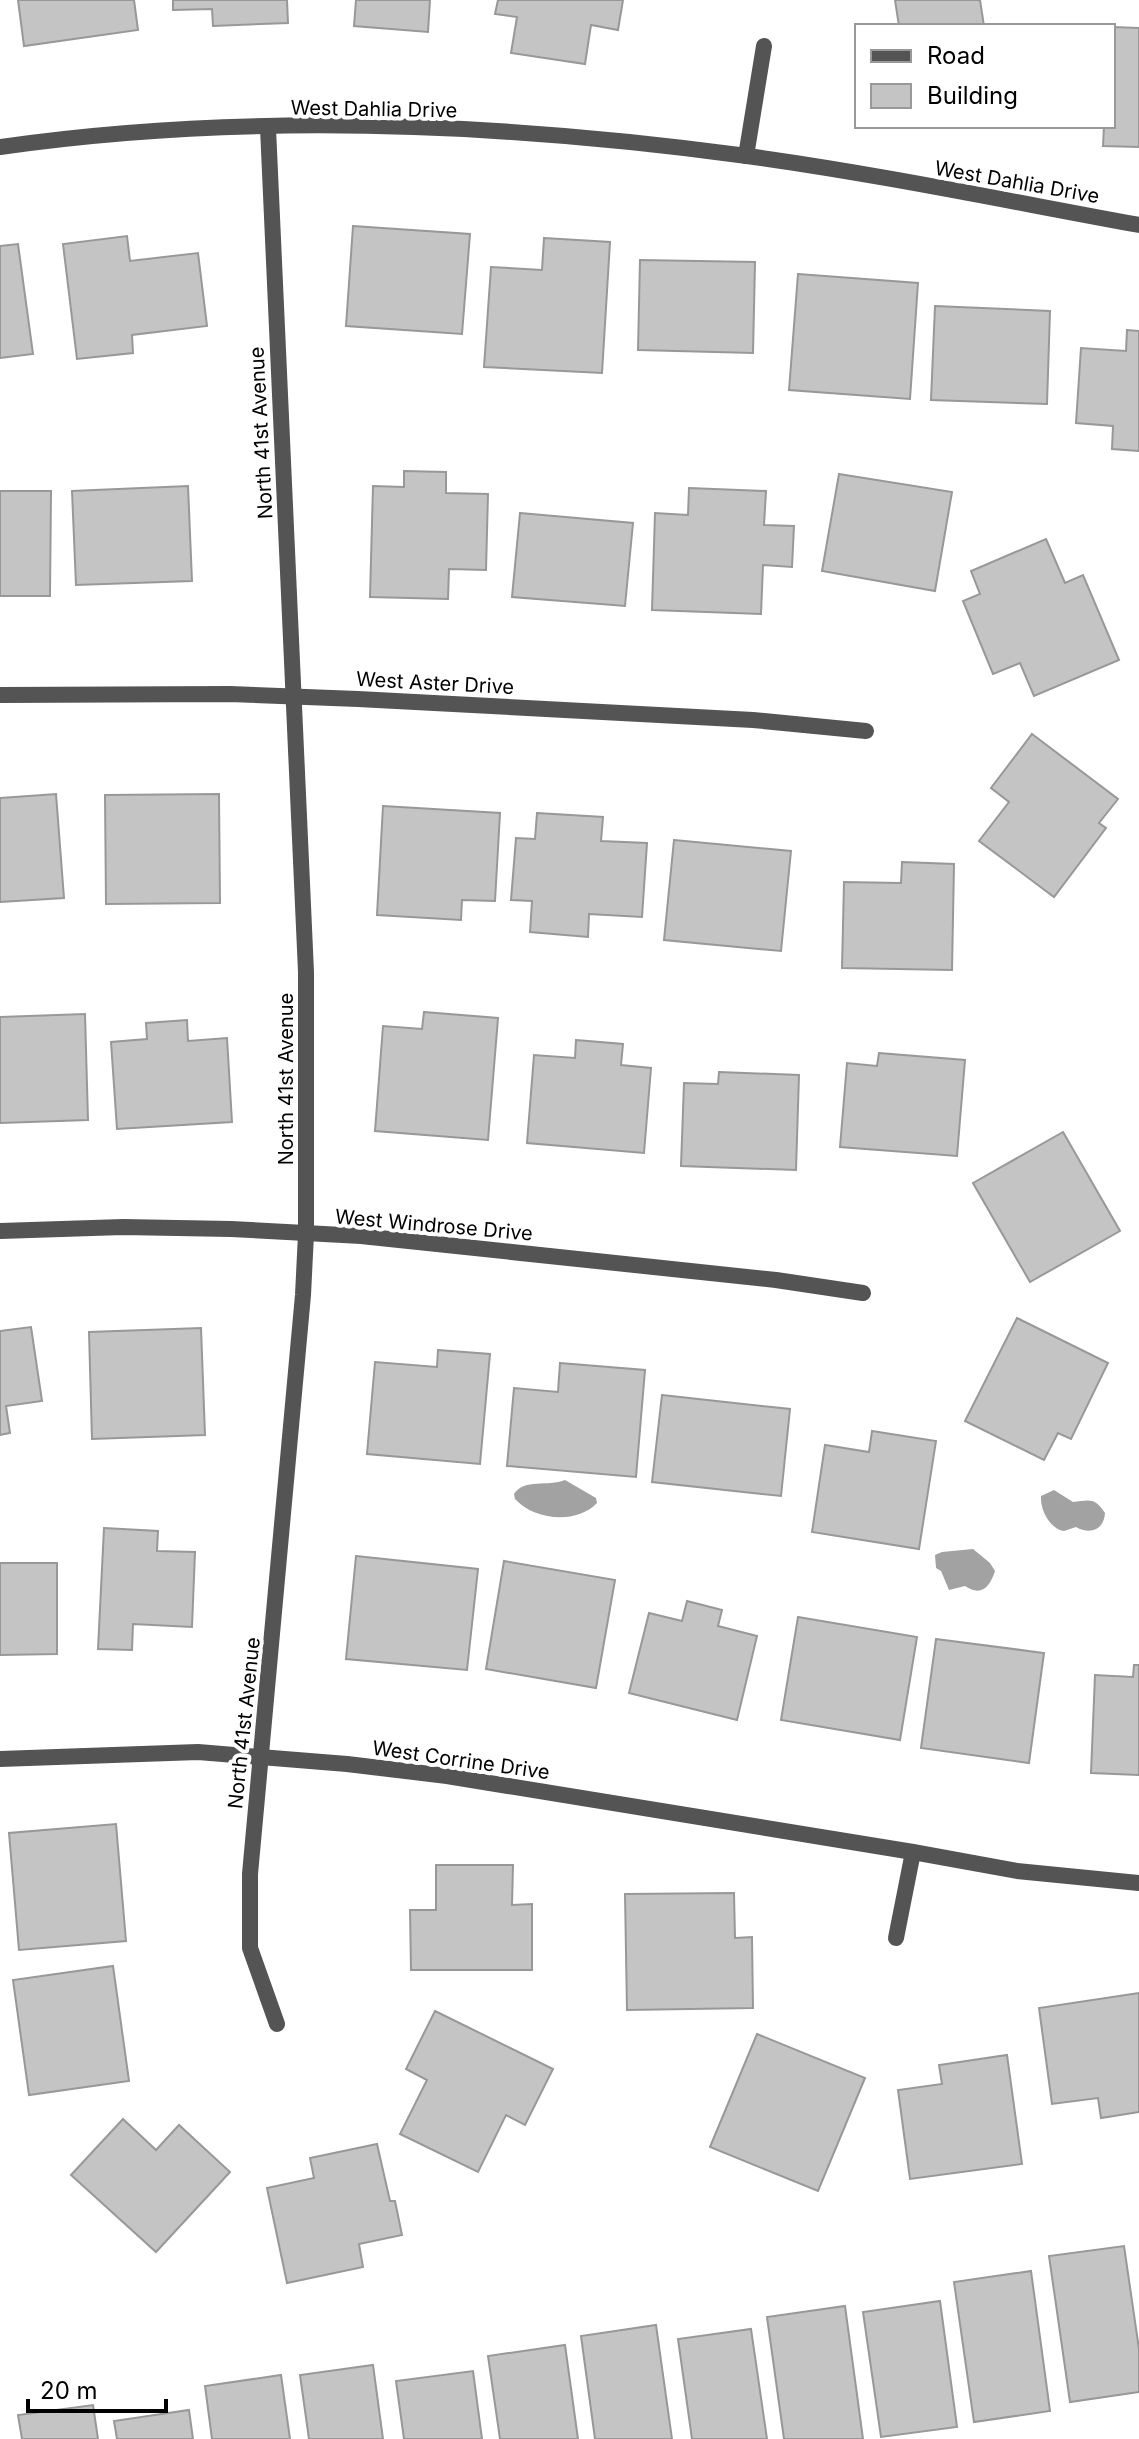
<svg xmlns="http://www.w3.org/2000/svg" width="1139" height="2439" font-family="Inter,sans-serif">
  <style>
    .water { fill: #a2a2a2 }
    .building { fill: #c4c4c4; stroke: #989898; stroke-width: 2 }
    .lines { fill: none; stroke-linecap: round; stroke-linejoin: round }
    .minor { stroke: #545454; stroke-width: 16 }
    .labels { text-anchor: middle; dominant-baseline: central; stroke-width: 8; stroke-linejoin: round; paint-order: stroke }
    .street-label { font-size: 20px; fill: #000; stroke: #fff }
  </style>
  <rect width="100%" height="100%" fill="#fff"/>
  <g class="water">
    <path d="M565,1480L596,1498L597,1503C576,1525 534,1520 515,1499L514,1494C525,1478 547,1487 565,1480Z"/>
    <path d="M1054,1490L1073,1502C1089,1500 1095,1497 1105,1513C1104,1530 1090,1535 1076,1527L1064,1531C1050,1529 1040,1510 1041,1496Z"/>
    <path d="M973,1549L990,1563L995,1571C990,1587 981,1597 965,1586L949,1590L941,1571L936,1568L935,1555L942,1552Z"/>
  </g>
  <g class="building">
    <polygon points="18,0 134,0 138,30 24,46"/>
    <polygon points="173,0 287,0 288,23 213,26 212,9 173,10"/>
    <polygon points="356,0 430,0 428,32 354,26"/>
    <polygon points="498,0 623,0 618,30 591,25 585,64 511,53 517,17 495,14"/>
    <polygon points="895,0 980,0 984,26 899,26"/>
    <polygon points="1113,27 1139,28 1139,147 1103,146 1104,126 1113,126"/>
    <polygon points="353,226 470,234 462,334 346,326"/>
    <polygon points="127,236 130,261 198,253 207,326 132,335 133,353 77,359 63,244"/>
    <polygon points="544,238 610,242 602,373 484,367 491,267 542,270"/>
    <polygon points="18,244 33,354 0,358 0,246"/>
    <polygon points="640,260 755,262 753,353 638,350"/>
    <polygon points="798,274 918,283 910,399 789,390"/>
    <polygon points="935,306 1050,311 1047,404 931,400"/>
    <polygon points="1127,330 1139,331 1139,451 1112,449 1113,426 1076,423 1081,348 1126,351"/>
    <polygon points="404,471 446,472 446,493 488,494 486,570 449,569 448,599 370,597 373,486 404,487"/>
    <polygon points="839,474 952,492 935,591 822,571"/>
    <polygon points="188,486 192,581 76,585 72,491"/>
    <polygon points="689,488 766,491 764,525 794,526 792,567 763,565 761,614 652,610 655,513 688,515"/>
    <polygon points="0,491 51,491 50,596 0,596"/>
    <polygon points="520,513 633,523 625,606 512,597"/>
    <polygon points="1046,539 1065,583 1083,575 1119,660 1034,696 1020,663 993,674 963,601 980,594 971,571"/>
    <polygon points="1032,734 1118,799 1099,823 1106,828 1054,897 979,841 1009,802 991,788"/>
    <polygon points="56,794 64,898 0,902 0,798"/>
    <polygon points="219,794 220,903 106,904 105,795"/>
    <polygon points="383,806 500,813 495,901 462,900 461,920 377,915"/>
    <polygon points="537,813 603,817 601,841 647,843 642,917 589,914 588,937 530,932 532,901 511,900 516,838 535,839"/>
    <polygon points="674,840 791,851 781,951 664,940"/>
    <polygon points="902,862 954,864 952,970 842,968 844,882 901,883"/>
    <polygon points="424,1012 498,1018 488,1140 375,1131 383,1026 422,1029"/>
    <polygon points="85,1014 88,1120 0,1123 0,1017"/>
    <polygon points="187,1020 188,1041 227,1038 232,1122 117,1129 111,1042 147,1039 146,1023"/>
    <polygon points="576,1040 623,1044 621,1065 651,1068 644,1153 527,1143 534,1055 575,1058"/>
    <polygon points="879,1053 965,1060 957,1156 840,1147 847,1063 877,1066"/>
    <polygon points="719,1072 799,1075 796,1170 681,1166 684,1083 718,1084"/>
    <polygon points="1063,1132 1120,1231 1030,1282 973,1183"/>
    <polygon points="1017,1318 1108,1363 1071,1439 1058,1433 1044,1460 965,1421"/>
    <polygon points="31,1327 42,1401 6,1406 10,1433 0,1435 0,1331"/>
    <polygon points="201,1328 205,1435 92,1439 89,1332"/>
    <polygon points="438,1350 490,1354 480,1464 367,1454 375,1362 437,1367"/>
    <polygon points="560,1363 645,1370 636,1477 507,1466 514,1388 558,1392"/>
    <polygon points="662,1395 790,1409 781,1496 652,1482"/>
    <polygon points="872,1431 936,1441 919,1549 812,1532 825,1445 869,1452"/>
    <polygon points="104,1528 158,1531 157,1551 195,1552 192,1627 133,1624 132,1650 98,1649"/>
    <polygon points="356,1556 478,1569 467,1670 346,1659"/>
    <polygon points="504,1561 615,1580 596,1688 486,1669"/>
    <polygon points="0,1563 57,1563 57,1654 0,1655"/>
    <polygon points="687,1601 722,1610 718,1626 757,1636 737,1720 629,1693 649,1613 682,1621"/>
    <polygon points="798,1617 917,1637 900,1740 781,1720"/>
    <polygon points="936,1639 1044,1653 1029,1763 921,1748"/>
    <polygon points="1134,1665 1139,1665 1139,1775 1091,1773 1095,1675 1133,1677"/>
    <polygon points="116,1824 126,1941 19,1950 9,1833"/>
    <polygon points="436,1865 513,1865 512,1905 532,1904 532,1970 411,1970 410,1910 436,1910"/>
    <polygon points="734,1893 735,1938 752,1937 753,2008 627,2010 625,1894"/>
    <polygon points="113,1966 129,2081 29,2095 13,1980"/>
    <polygon points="1139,1993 1139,2112 1101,2118 1098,2098 1052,2104 1039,2008"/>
    <polygon points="435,2011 553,2069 525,2125 506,2115 478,2172 400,2134 427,2080 406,2069"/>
    <polygon points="757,2034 865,2078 818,2191 710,2147"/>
    <polygon points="1007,2055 1022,2164 910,2179 898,2090 942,2084 939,2065"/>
    <polygon points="123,2119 156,2150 179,2125 230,2172 156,2252 71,2175"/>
    <polygon points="377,2144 390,2201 395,2201 402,2235 359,2244 363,2267 287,2283 267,2188 314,2178 310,2158"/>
    <polygon points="1124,2246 1139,2349 1139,2392 1070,2402 1049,2256"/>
    <polygon points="1031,2271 1050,2411 974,2422 954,2282"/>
    <polygon points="940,2301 957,2427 881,2437 863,2312"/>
    <polygon points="845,2306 863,2439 784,2439 767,2317"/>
    <polygon points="656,2325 672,2439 595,2439 581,2336"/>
    <polygon points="751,2329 767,2439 692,2439 678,2339"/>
    <polygon points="565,2345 578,2439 500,2439 488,2356"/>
    <polygon points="373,2365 383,2439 309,2439 300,2375"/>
    <polygon points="473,2371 482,2439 404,2439 396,2381"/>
    <polygon points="281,2375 290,2439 212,2439 205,2386"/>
    <polygon points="93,2405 98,2439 22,2439 18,2415"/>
    <polygon points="189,2410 193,2439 117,2439 114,2421"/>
  </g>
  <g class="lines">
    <g class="minor">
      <polyline points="268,128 306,972 306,1234 303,1295 250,1874 250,1948 277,2024"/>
      <path d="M0,147C244,112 503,123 747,156C878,174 1008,201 1139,225"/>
      <polyline points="746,156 764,46"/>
      <polyline points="0,695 230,694 358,699 753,720 866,731"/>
      <polyline points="0,1231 123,1227 231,1229 361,1236 776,1280 863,1293"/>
      <polyline points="0,1759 198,1752 347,1764 447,1776 913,1852 1017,1871 1139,1883"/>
      <polyline points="896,1938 913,1852"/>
    </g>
  </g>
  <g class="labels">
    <g class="street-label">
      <text transform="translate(374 109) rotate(1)">West Dahlia Drive</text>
      <text transform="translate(1017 182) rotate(10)">West Dahlia Drive</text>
      <text transform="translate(261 433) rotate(-93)">North 41st Avenue</text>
      <text transform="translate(435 683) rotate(3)">West Aster Drive</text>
      <text transform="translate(286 1079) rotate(-90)">North 41st Avenue</text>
      <text transform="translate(434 1225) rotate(5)">West Windrose Drive</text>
      <text transform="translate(244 1723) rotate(-84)">North 41st Avenue</text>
      <text transform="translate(461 1760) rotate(8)">West Corrine Drive</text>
    </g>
  </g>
  <rect x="855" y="24" width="260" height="104" fill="#ffffff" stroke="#999999" stroke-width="2"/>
  <rect x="871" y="50" width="40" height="12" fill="#545454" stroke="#999999" stroke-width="2"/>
  <text x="927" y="64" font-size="24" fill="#000000">Road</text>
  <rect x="871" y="84" width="40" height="24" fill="#c4c4c4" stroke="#999999" stroke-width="2"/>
  <text x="927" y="104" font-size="24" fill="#000000">Building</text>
  <path d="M28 2399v12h138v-12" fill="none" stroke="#000000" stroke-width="4"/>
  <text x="40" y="2399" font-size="24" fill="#000000" stroke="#ffffff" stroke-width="6" paint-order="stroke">20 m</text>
</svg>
